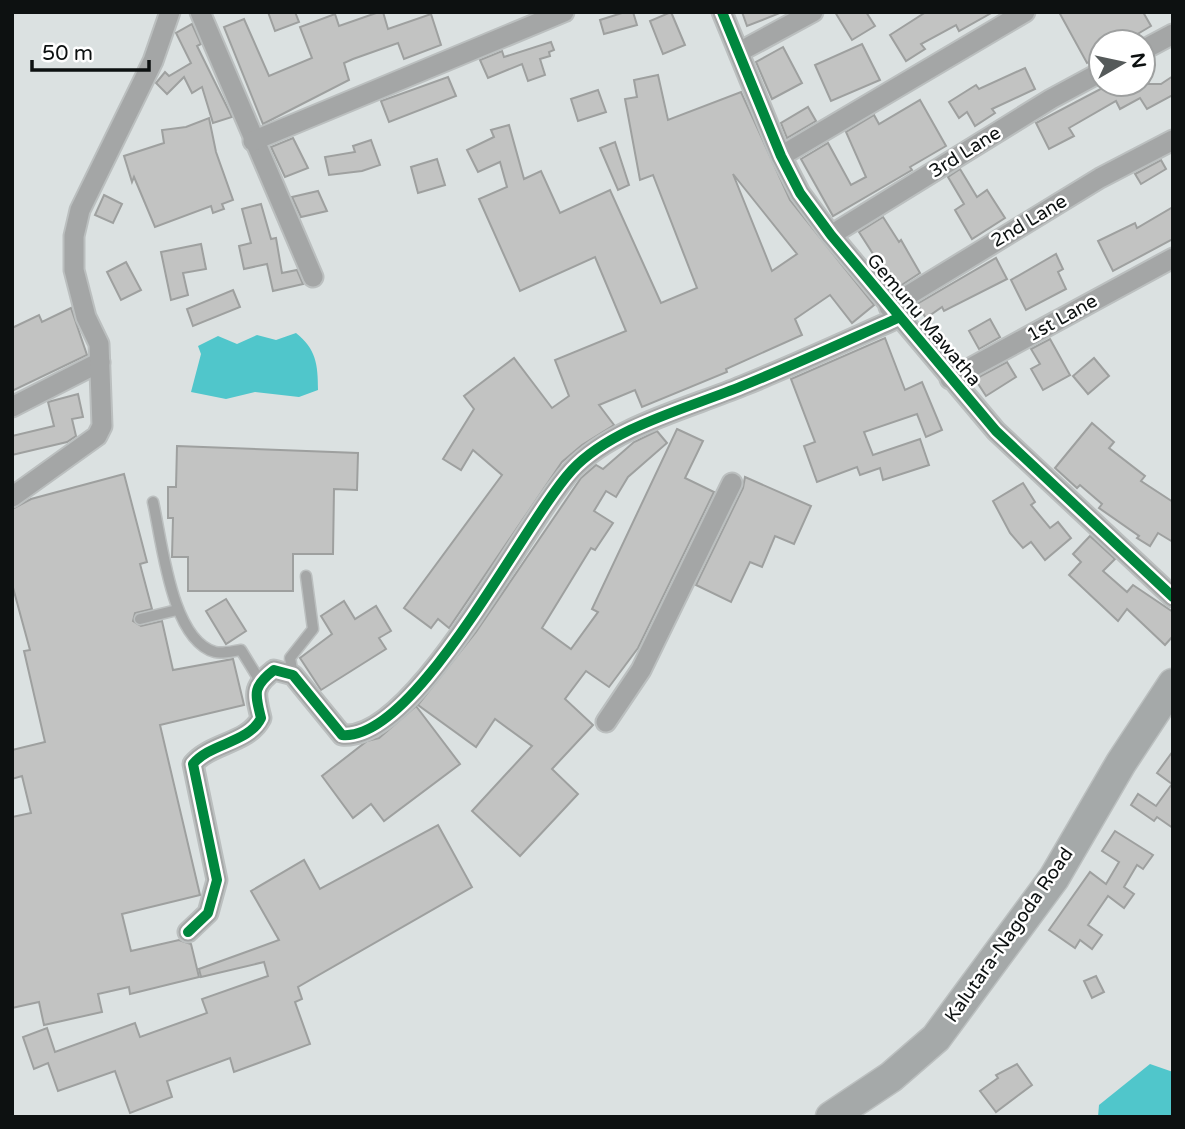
<svg xmlns="http://www.w3.org/2000/svg" width="1185" height="1129" font-family="'Varela Round',sans-serif">
  <style>
    .water { fill: #50c6cb }
    .building { fill: #c2c3c2; stroke: #9ea09f; stroke-width: 2; fill-rule: evenodd }
    .lines { fill: none; stroke-linecap: round; stroke-linejoin: round }
    .lane-casing { stroke: #bbbfbf; stroke-width: 13 }
    .street-casing { stroke: #bbbfbf; stroke-width: 23 }
    .primary-casing { stroke: #bbbfbf; stroke-width: 33 }
    .lane { stroke: #a4a6a6; stroke-width: 10 }
    .street { stroke: #a4a6a6; stroke-width: 19 }
    .primary { stroke: #a5a9a9; stroke-width: 30 }
    .cycleway-casing { stroke: #fff; stroke-width: 15 }
    .cycleway { stroke: #00873e; stroke-width: 10 }
    .labels { text-anchor: middle; dominant-baseline: central; stroke-width: 5; stroke-linejoin: round; paint-order: stroke }
    .street-label { font-size: 19px; fill: #0d1111; stroke: #fff }
  </style>
  <rect width="100%" height="100%" fill="#dbe1e1"/>
  <g class="water">
    <path d="M296,333C316,349 318,364 318,390L299,397L255,392L226,399L191,392L201,354L198,346L218,336L237,344L257,335L276,340Z"/>
    <polygon points="1150,1064 1173,1072 1173,1117 1098,1117 1099,1105"/>
  </g>
  <g class="building">
    <polygon points="268,12 295,12 299,22 275,31"/>
    <polygon points="379,12 383,12 388,29 431,14 441,45 404,59 398,43 353,59 344,63 349,80 263,124 224,27 244,19 269,76 312,58 300,27 335,14 339,26"/>
    <polygon points="625,12 633,12 637,25 604,34 600,20"/>
    <polygon points="671,12 685,45 663,54 650,21"/>
    <polygon points="742,12 779,12 780,13 747,26"/>
    <polygon points="835,12 866,12 875,26 852,40"/>
    <polygon points="926,12 993,12 959,31 956,25 921,44 925,49 906,61 890,35"/>
    <polygon points="1059,12 1143,12 1151,26 1124,42 1101,42 1101,55 1087,63"/>
    <polygon points="192,24 201,44 197,46 232,117 213,123 202,87 192,93 184,77 167,94 156,83 165,72 169,76 191,63 176,33"/>
    <polygon points="551,42 554,50 549,52 550,56 540,59 545,75 528,81 522,64 488,78 480,60 502,51 504,57"/>
    <polygon points="862,44 880,80 831,101 815,65"/>
    <polygon points="783,47 802,83 772,99 756,62"/>
    <polygon points="1025,68 1035,89 992,109 995,113 975,126 967,112 959,118 949,102 976,85 979,89"/>
    <path d="M658,75L668,120L741,92L790,200L874,305L852,323L830,295L795,319L802,335L726,369L727,372L642,407L635,390L599,405L614,425L582,445L562,462L449,628L438,619L431,628L404,608L502,475L473,450L461,470L443,459L474,409L464,396L514,358L552,408L569,396L555,360L626,331L595,257L520,291L479,199L507,187L500,162L478,172L467,150L494,137L491,130L509,125L524,179L541,171L560,213L610,190L661,303L697,288L653,175L640,180L625,99L637,97L634,80ZM733,174L797,254L772,271Z"/>
    <polygon points="1173,76 1173,95 1147,109 1140,98 1120,109 1116,101 1069,128 1074,136 1049,149 1036,123 1110,84 1161,84"/>
    <polygon points="448,77 456,96 389,122 381,101"/>
    <polygon points="598,90 606,112 578,121 571,99"/>
    <polygon points="920,100 946,146 910,167 912,170 833,216 801,159 828,143 851,185 866,177 846,132 874,115 879,124"/>
    <polygon points="808,107 816,121 787,138 781,123"/>
    <polygon points="209,118 216,152 233,200 222,204 224,209 213,213 211,206 155,227 134,177 132,182 124,156 164,143 162,130 186,127"/>
    <polygon points="293,138 308,168 285,177 271,147"/>
    <polygon points="371,140 380,165 362,171 329,175 325,157 355,152 353,146"/>
    <polygon points="615,142 629,185 618,190 600,148"/>
    <polygon points="437,159 445,185 418,193 411,167"/>
    <polygon points="1161,160 1166,169 1141,184 1135,174"/>
    <polygon points="960,169 977,197 987,190 1005,218 972,239 955,210 964,204 948,177"/>
    <polygon points="318,191 327,211 301,217 292,197"/>
    <polygon points="104,195 122,204 113,223 95,215"/>
    <polygon points="261,204 271,239 276,238 282,273 297,270 303,284 273,291 267,264 244,269 239,246 251,243 242,209"/>
    <polygon points="1173,207 1173,239 1113,271 1098,241 1135,223 1137,228"/>
    <polygon points="883,217 899,242 901,240 920,273 894,290 886,276 883,278 870,260 875,257 859,232"/>
    <polygon points="201,244 206,269 183,273 188,295 171,300 161,252"/>
    <polygon points="1056,254 1063,269 1058,272 1066,289 1026,310 1011,280"/>
    <polygon points="996,258 1007,279 944,311 942,307 926,318 917,304"/>
    <polygon points="126,262 141,290 121,300 107,272"/>
    <polygon points="233,290 240,307 193,326 187,309"/>
    <polygon points="71,308 87,355 12,391 12,328 39,315 42,322"/>
    <polygon points="990,319 1000,337 979,349 969,331"/>
    <polygon points="885,338 905,390 922,382 942,430 926,437 917,414 864,432 873,455 920,439 929,465 883,480 880,468 860,475 857,467 817,482 804,446 815,442 791,379"/>
    <polygon points="1050,339 1070,375 1043,390 1031,369 1040,364 1031,349"/>
    <polygon points="1094,358 1109,376 1088,394 1073,376"/>
    <polygon points="1007,362 1016,377 986,396 975,379"/>
    <polygon points="78,394 83,417 72,419 76,436 67,442 12,455 12,436 54,426 48,402"/>
    <polygon points="1092,423 1114,442 1109,448 1145,476 1141,481 1173,502 1173,542 1158,533 1150,546 1137,538 1139,536 1099,508 1102,504 1080,485 1077,488 1055,468"/>
    <polygon points="677,429 703,441 685,478 714,492 638,648 609,687 586,671 565,699 593,725 552,769 578,794 520,856 472,811 532,746 495,719 476,747 418,705 476,632 581,478 596,465 603,469 634,442 657,431 667,443 628,477 616,497 606,491 594,511 613,523 595,550 591,548 542,628 571,649 598,612 592,609"/>
    <polygon points="177,446 358,453 357,490 334,489 333,554 293,554 293,591 188,591 188,557 172,557 173,518 168,518 168,487 176,487"/>
    <polygon points="124,474 147,562 140,564 152,609 135,613 133,621 141,626 162,621 173,670 233,659 244,705 160,725 200,895 122,914 131,951 179,940 191,944 199,977 130,994 129,987 98,994 102,1012 44,1025 39,1002 12,1008 12,817 31,813 22,776 12,779 12,750 45,742 24,651 30,650 12,584 12,509 31,499"/>
    <polygon points="745,477 811,506 794,544 775,536 762,567 750,562 731,602 696,585 743,488"/>
    <polygon points="1023,483 1035,502 1031,505 1050,528 1058,522 1071,538 1045,560 1031,542 1023,548 1010,533 993,501"/>
    <polygon points="1090,536 1115,559 1103,571 1127,592 1133,585 1173,612 1173,636 1165,645 1127,609 1118,621 1069,575 1081,562 1073,554"/>
    <polygon points="226,599 246,631 226,644 206,611"/>
    <polygon points="344,601 355,619 376,606 391,631 379,638 386,649 321,690 300,658 332,634 321,616"/>
    <polygon points="416,706 460,764 384,821 371,804 353,818 322,776 367,741 379,738"/>
    <polygon points="1173,751 1173,828 1157,817 1154,821 1131,805 1138,794 1156,806 1172,784 1157,773"/>
    <polygon points="438,825 472,887 298,987 302,999 295,1002 310,1044 234,1072 230,1058 167,1081 172,1097 130,1113 115,1071 58,1091 48,1063 34,1069 23,1037 47,1028 55,1052 135,1023 140,1037 207,1013 202,999 268,976 264,962 201,977 199,969 279,940 251,891 304,860 320,889"/>
    <polygon points="1115,831 1153,855 1143,869 1137,865 1124,887 1134,894 1124,908 1108,896 1088,925 1102,935 1092,949 1080,940 1075,948 1049,930 1090,872 1106,884 1119,862 1102,851"/>
    <polygon points="1096,976 1104,992 1092,998 1084,981"/>
    <polygon points="1017,1064 1032,1085 996,1112 980,1091 998,1078 996,1075"/>
  </g>
  <g class="lines">
    <defs>
      <g id="lane">
        <path d="M153,502C162,541 171,640 215,652C222,654 233,651 241,650L260,681"/>
        <polyline points="140,619 177,610"/>
        <polyline points="293,675 290,658 313,629 306,576"/>
      </g>
      <g id="street">
        <polyline points="200,12 313,277"/>
        <polyline points="722,12 781,156 800,193 831,235 996,431 1173,597"/>
        <polyline points="1143,50 1173,34"/>
        <polyline points="739,52 813,12"/>
        <polyline points="253,141 564,12"/>
        <polyline points="781,156 1025,12"/>
        <polyline points="831,235 1051,99 1101,72"/>
        <polyline points="889,307 1100,178 1173,140"/>
        <polyline points="950,379 1173,258"/>
        <polyline points="12,407 100,362"/>
        <polyline points="12,497 97,436 102,426 99,344 86,317 74,270 74,236 80,210 153,61 170,12"/>
        <polyline points="606,722 641,670 732,483"/>
        <path d="M188,932L208,913L217,880L193,764C210,743 249,743 261,718C255,693 252,687 274,670L293,675L342,735C416,742 523,523 572,470C612,427 689,408 742,386C794,365 846,341 898,318"/>
      </g>
      <polyline id="primary" points="831,1117 891,1077 936,1038 1054,878 1121,763 1173,684"/>
    </defs>
    <use href="#lane" class="lane-casing"/>
    <use href="#street" class="street-casing"/>
    <use href="#primary" class="primary-casing"/>
    <use href="#lane" class="lane"/>
    <use href="#street" class="street"/>
    <use href="#primary" class="primary"/>
    <defs>
      <g id="cycleway">
        <polyline points="722,12 781,156 800,193 831,235 996,431 1173,597"/>
        <path d="M188,932L208,913L217,880L193,764C210,743 249,743 261,718C255,693 252,687 274,670L293,675L342,735C416,742 523,523 572,470C612,427 689,408 742,386C794,365 846,341 898,318"/>
      </g>
    </defs>
    <use href="#cycleway" class="cycleway-casing"/>
    <use href="#cycleway" class="cycleway"/>
  </g>
  <g class="labels">
    <g class="street-label">
      <text transform="translate(965 152) rotate(-32)">3rd Lane</text>
      <text transform="translate(1029 221) rotate(-31)">2nd Lane</text>
      <text transform="translate(1062 318) rotate(-29)">1st Lane</text>
      <text transform="translate(924 320) rotate(50)">Gemunu Mawatha</text>
      <text transform="translate(1009 935) rotate(-55)">Kalutara-Nagoda Road</text>
    </g>
  </g>
  <rect width="1185" height="1129" fill="none" stroke="#0d1111" stroke-width="28"/>
  <g transform="translate(1122 63) rotate(81)"><circle r="33" fill="#ffffff" stroke="#9ea0a0" stroke-width="2"/>
  <path d="M0-5L12 26L0 18L-12 26Z" fill="#555a5a"/>
  <text y="-10" font-size="19" font-weight="bold" text-anchor="middle" fill="#0d1111">N</text>
  </g>
  <path d="M32 60v10h117v-10" fill="none" stroke="#0d1111" stroke-width="3.5"/>
  <text x="42" y="60" font-size="21" fill="#0d1111" stroke="#ffffff" stroke-width="5" paint-order="stroke">50 m</text>
</svg>
